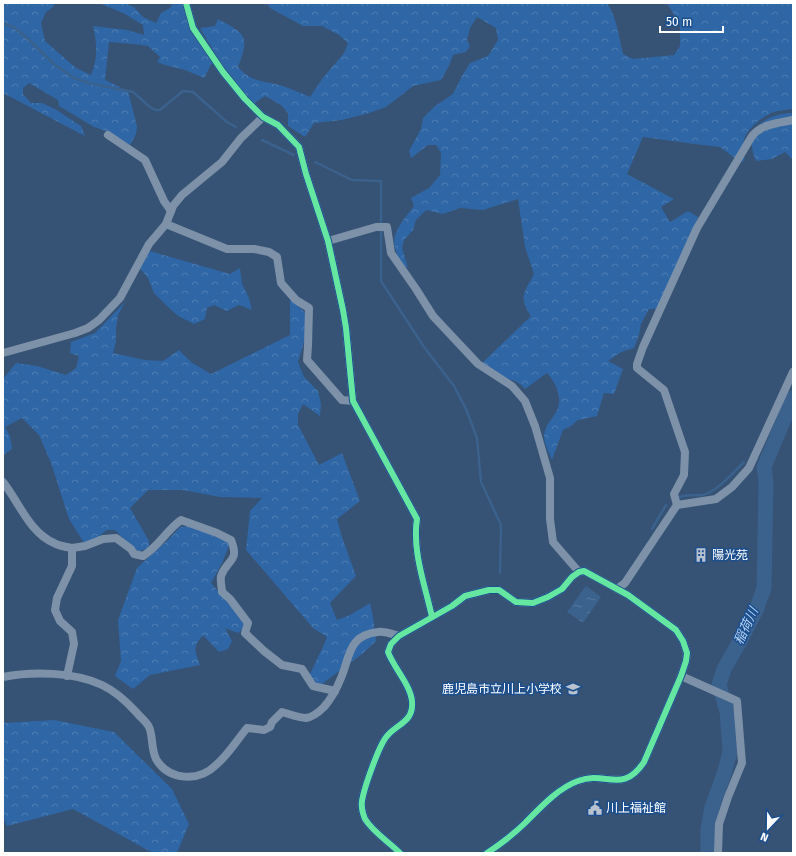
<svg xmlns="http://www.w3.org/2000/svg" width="796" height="856" font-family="'Fira Sans','Noto Sans JP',sans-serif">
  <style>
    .forest { fill: url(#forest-crowns) }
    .water { fill: url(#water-ripples) }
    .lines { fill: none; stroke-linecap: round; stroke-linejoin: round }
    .stream { stroke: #3b618d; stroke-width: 2.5 }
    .river { stroke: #3b618d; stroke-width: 15 }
    .street { stroke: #7d92a8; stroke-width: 8 }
    .cycleway-casing { stroke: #1b4f8f; stroke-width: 8 }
    .cycleway { stroke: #66e7a1; stroke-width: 6 }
    .labels { text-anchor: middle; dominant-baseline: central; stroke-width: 3; stroke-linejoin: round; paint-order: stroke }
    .poi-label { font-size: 12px; fill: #fff; stroke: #1b4f8f; text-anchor: start }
    .water-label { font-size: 13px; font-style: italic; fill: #b5d3f5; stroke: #1b4f8f }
  </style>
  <defs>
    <pattern id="forest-crowns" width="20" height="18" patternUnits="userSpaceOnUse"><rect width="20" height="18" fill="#2f66a5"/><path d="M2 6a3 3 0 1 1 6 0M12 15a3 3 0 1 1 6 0" fill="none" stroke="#4e7db2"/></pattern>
    <pattern id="water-ripples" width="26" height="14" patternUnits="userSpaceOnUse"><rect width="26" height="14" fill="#3b618d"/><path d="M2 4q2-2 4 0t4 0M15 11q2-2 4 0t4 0" fill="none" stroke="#58799e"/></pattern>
  </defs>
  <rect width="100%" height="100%" fill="#365274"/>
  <g class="forest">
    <path d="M3,3H55L53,7L46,12L41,23L45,41L76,68L91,75C98,59 97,43 93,26L127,30L144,35L143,25L125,14L99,3H124L134,7L143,17L156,23L161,13L170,8L173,3H186L212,63L204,78L185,70L165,65L157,62L160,57L148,46L133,44L109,42L105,80L128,91L137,126L136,134L130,145L109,132L94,127L59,106L58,100L29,83L23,88V94L31,103H42L55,109L81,126L85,136L3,93Z"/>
    <path d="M267,3H607C617,18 619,37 623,54L633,59L674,55L680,46V25L667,3H793V109C787,110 780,110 774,112C764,115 746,129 744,140C742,148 747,153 743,162L732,156L720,147L702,145L643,137L627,174L674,199L661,207L670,222L688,211L698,217L665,309H649L641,324L639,335L634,348L621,352L608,361L623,369L614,394L604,393L597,416L578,420L571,426L563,430L552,460C549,453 544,443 544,436C545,423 555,417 558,408C562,395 555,382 547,373L525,389C512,372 495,387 483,362L531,316C518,297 524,293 534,274L525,247L518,199L483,210L460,208L443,214L426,210L416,220L413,230L404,240L402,248L408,268L399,262C398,256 395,249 394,243C394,229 406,217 414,206L411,198L429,188L440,175L441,153L436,145H428L411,158L409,151L421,129L423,118L435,106L453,94L462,76L470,63L488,56L498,40L496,28L477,17L470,28L467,40L470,46L466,52L453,55L449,66L441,80L413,86L386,107L369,113L342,120L314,123L305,137L288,126V113L281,105L265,96L253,104L232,81L200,28L215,26L218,19C246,34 250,36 238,67C252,83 265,81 283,86C292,89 301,93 310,97L322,79L344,53L348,43L339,35L322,26H303L270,8Z"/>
    <path d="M793,113V160L785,152L772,159L756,161C751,150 752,145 751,132C765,118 774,114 793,113Z"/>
    <polygon points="146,250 230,274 240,268 242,284 249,298 252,310 239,305 227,311 214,305 207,308 205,319 194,324 178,316 166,305 154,293 148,278 137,265"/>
    <polygon points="290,299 307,314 305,339 298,362 304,377 318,391 321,404 320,416 303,404 298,414 298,425 319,465 342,453 360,501 337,519 342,537 356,576 330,603 337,620 350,615 370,603 373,617 376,641 362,654 322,684 307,680 323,647 327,637 313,628 246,550 250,511 262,498 220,497 183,490 148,490 130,508 149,541 149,548 137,552 115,530 107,530 86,546 69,519 51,463 39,435 22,418 5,427 10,436 12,449 3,455 3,379 16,363 37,366 66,375 76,368 79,356 70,353 71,342 95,333 125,302 118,315 116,329 116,342 113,353 145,360 163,361 179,350 191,362 211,374 290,335"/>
    <path d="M191,526L230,543L222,563L211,583L242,619L244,628L238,633L225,628L232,641L228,649L219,652L203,635C192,648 195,650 200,665L150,675L133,689L115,676L121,661L118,620L137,568L169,539L180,527Z"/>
    <polygon points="54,720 114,732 172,789 189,824 177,853 153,853 73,809 7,826 3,818 3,723"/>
  </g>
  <polygon class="water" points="586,586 601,597 583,623 567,612"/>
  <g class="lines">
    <g class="stream">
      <polyline points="3,23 15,28 27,38 55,65 74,78 89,83 133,92 150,107 155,110 160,110 183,91 193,92 227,122 236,127"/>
      <polyline points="262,140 294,155"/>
      <polyline points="315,162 352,180 381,181 381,281 424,347 454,386 466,409 477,438 481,482 501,525 500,573"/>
      <polyline points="761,458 769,456"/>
      <path d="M680,497C688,494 694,496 702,495C717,492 734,472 744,462"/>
      <polyline points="652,529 666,505"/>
    </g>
    <polyline class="river" points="708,853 708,829 712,807 724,774 730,752 727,711 719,685 724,669 740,641 757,608 764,588 766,483 764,467 793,398"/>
    <g class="street">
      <path d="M186,3L193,28L223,72L245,99L263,117L278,125L299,147L306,174L328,241L343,310L346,328L353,401L417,519C412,551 425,585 432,617"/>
      <polyline points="108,135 145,160 164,201 171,211"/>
      <polyline points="166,224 227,249 254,249 269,252 277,257 281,283 296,300 309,308 308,346 307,360 342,400 353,401"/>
      <polyline points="328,241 376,227 387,227 391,253 416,289 433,316 478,364 512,386 525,401 535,426 550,478 550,519 553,542 579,572"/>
      <polyline points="3,353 75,333 88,328 99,320 120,298 149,244 166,224 173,206 182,195 222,162 241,138 263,117"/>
      <path d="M3,482C19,502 29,532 54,543C59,546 66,547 72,548V566L57,598L55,610L60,621L72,632L74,644L67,676"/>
      <polyline points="677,505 716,499 732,487 749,468 793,372"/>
      <path d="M72,548L85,546L103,539L116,538L131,549L134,554L143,556C158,547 166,531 181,520L217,533L231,540C240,562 227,559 221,576C220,581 222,588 222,592L230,599L248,623L245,633L264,651L282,665L302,669L313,686L335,691"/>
      <path d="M617,589L625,583L677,505L674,494L684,475L685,452L664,390L637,368V364L643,347L697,228L752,136C761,124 779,123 793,120"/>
      <polyline points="681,676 737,701 742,763 728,797 719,824 718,853"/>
      <path d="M3,677C32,671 75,672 102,685C115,691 127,702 137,713C140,717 147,722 149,727C153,735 151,749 156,759C169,781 199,782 216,765C228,755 237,740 247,728L264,730L270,727L272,722L282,712C289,714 299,718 306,718C313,717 319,712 324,707C331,699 337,688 341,678C350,657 348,635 378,632C384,631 392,634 399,636"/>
      <path d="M400,853C389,842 373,832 365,819C363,814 361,807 362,801C364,788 379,745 387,736C398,723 414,722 412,701C410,684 394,668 388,652L391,644L399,636L452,606L465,596L489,590H499L516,602L533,603L548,597L562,589L572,577L579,572L584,571L628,595L676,630L683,641L687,653L686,661L681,676L644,762C622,795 606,770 578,781C558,788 540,808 525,823C515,833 499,845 487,853"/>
    </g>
    <defs>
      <g id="cycleway">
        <path d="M186,3L193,28L223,72L245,99L263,117L278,125L299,147L306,174L328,241L343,310L346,328L353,401L417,519C412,551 425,585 432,617"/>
        <path d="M400,853C389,842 373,832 365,819C363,814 361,807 362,801C364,788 379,745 387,736C398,723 414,722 412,701C410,684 394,668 388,652L391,644L399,636L452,606L465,596L489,590H499L516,602L533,603L548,597L562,589L572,577L579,572L584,571L628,595L676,630L683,641L687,653L686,661L681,676L644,762C622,795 606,770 578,781C558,788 540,808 525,823C515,833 499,845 487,853"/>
      </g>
    </defs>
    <use href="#cycleway" class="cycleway-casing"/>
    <use href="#cycleway" class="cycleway"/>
  </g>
  <defs>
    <symbol id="building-bare" viewBox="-9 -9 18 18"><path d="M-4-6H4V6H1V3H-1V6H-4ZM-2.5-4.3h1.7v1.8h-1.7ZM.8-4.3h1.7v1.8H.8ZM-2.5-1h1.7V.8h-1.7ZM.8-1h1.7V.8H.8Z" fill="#b9c2ce" stroke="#1b4f8f" stroke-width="2.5" paint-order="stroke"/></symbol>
    <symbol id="school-bare" viewBox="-9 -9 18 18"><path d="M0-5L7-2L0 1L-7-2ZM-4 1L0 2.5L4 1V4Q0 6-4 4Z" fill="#b9c2ce" stroke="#1b4f8f" stroke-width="2.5" paint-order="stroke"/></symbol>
    <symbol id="civic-bare" viewBox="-9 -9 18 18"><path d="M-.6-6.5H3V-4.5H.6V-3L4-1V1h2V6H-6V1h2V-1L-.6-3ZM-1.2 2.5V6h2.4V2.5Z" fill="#b9c2ce" stroke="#1b4f8f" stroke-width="2.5" paint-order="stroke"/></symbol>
  </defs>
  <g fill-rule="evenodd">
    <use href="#building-bare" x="691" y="545" width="20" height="20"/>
    <use href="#school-bare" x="563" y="679" width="20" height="20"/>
    <use href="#civic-bare" x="585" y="798" width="20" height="20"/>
  </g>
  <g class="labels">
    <g class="poi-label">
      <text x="712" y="555">陽光苑</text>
      <text x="562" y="689" text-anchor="end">鹿児島市立川上小学校</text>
      <text x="606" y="808">川上福祉館</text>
    </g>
    <g class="water-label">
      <text transform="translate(746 626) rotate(-65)">稲荷川</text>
    </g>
  </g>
  <rect width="796" height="856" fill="none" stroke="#ffffff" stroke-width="8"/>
  <g transform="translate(768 828) rotate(202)" stroke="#1b4f8f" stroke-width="3" paint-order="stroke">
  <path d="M0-3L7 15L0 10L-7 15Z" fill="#ffffff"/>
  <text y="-6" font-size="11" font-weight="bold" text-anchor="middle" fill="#ffffff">N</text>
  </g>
  <path d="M660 26v6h63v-6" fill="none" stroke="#ffffff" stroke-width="2"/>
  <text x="666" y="26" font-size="12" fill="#ffffff" stroke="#1b4f8f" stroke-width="3" paint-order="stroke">50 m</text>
</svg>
